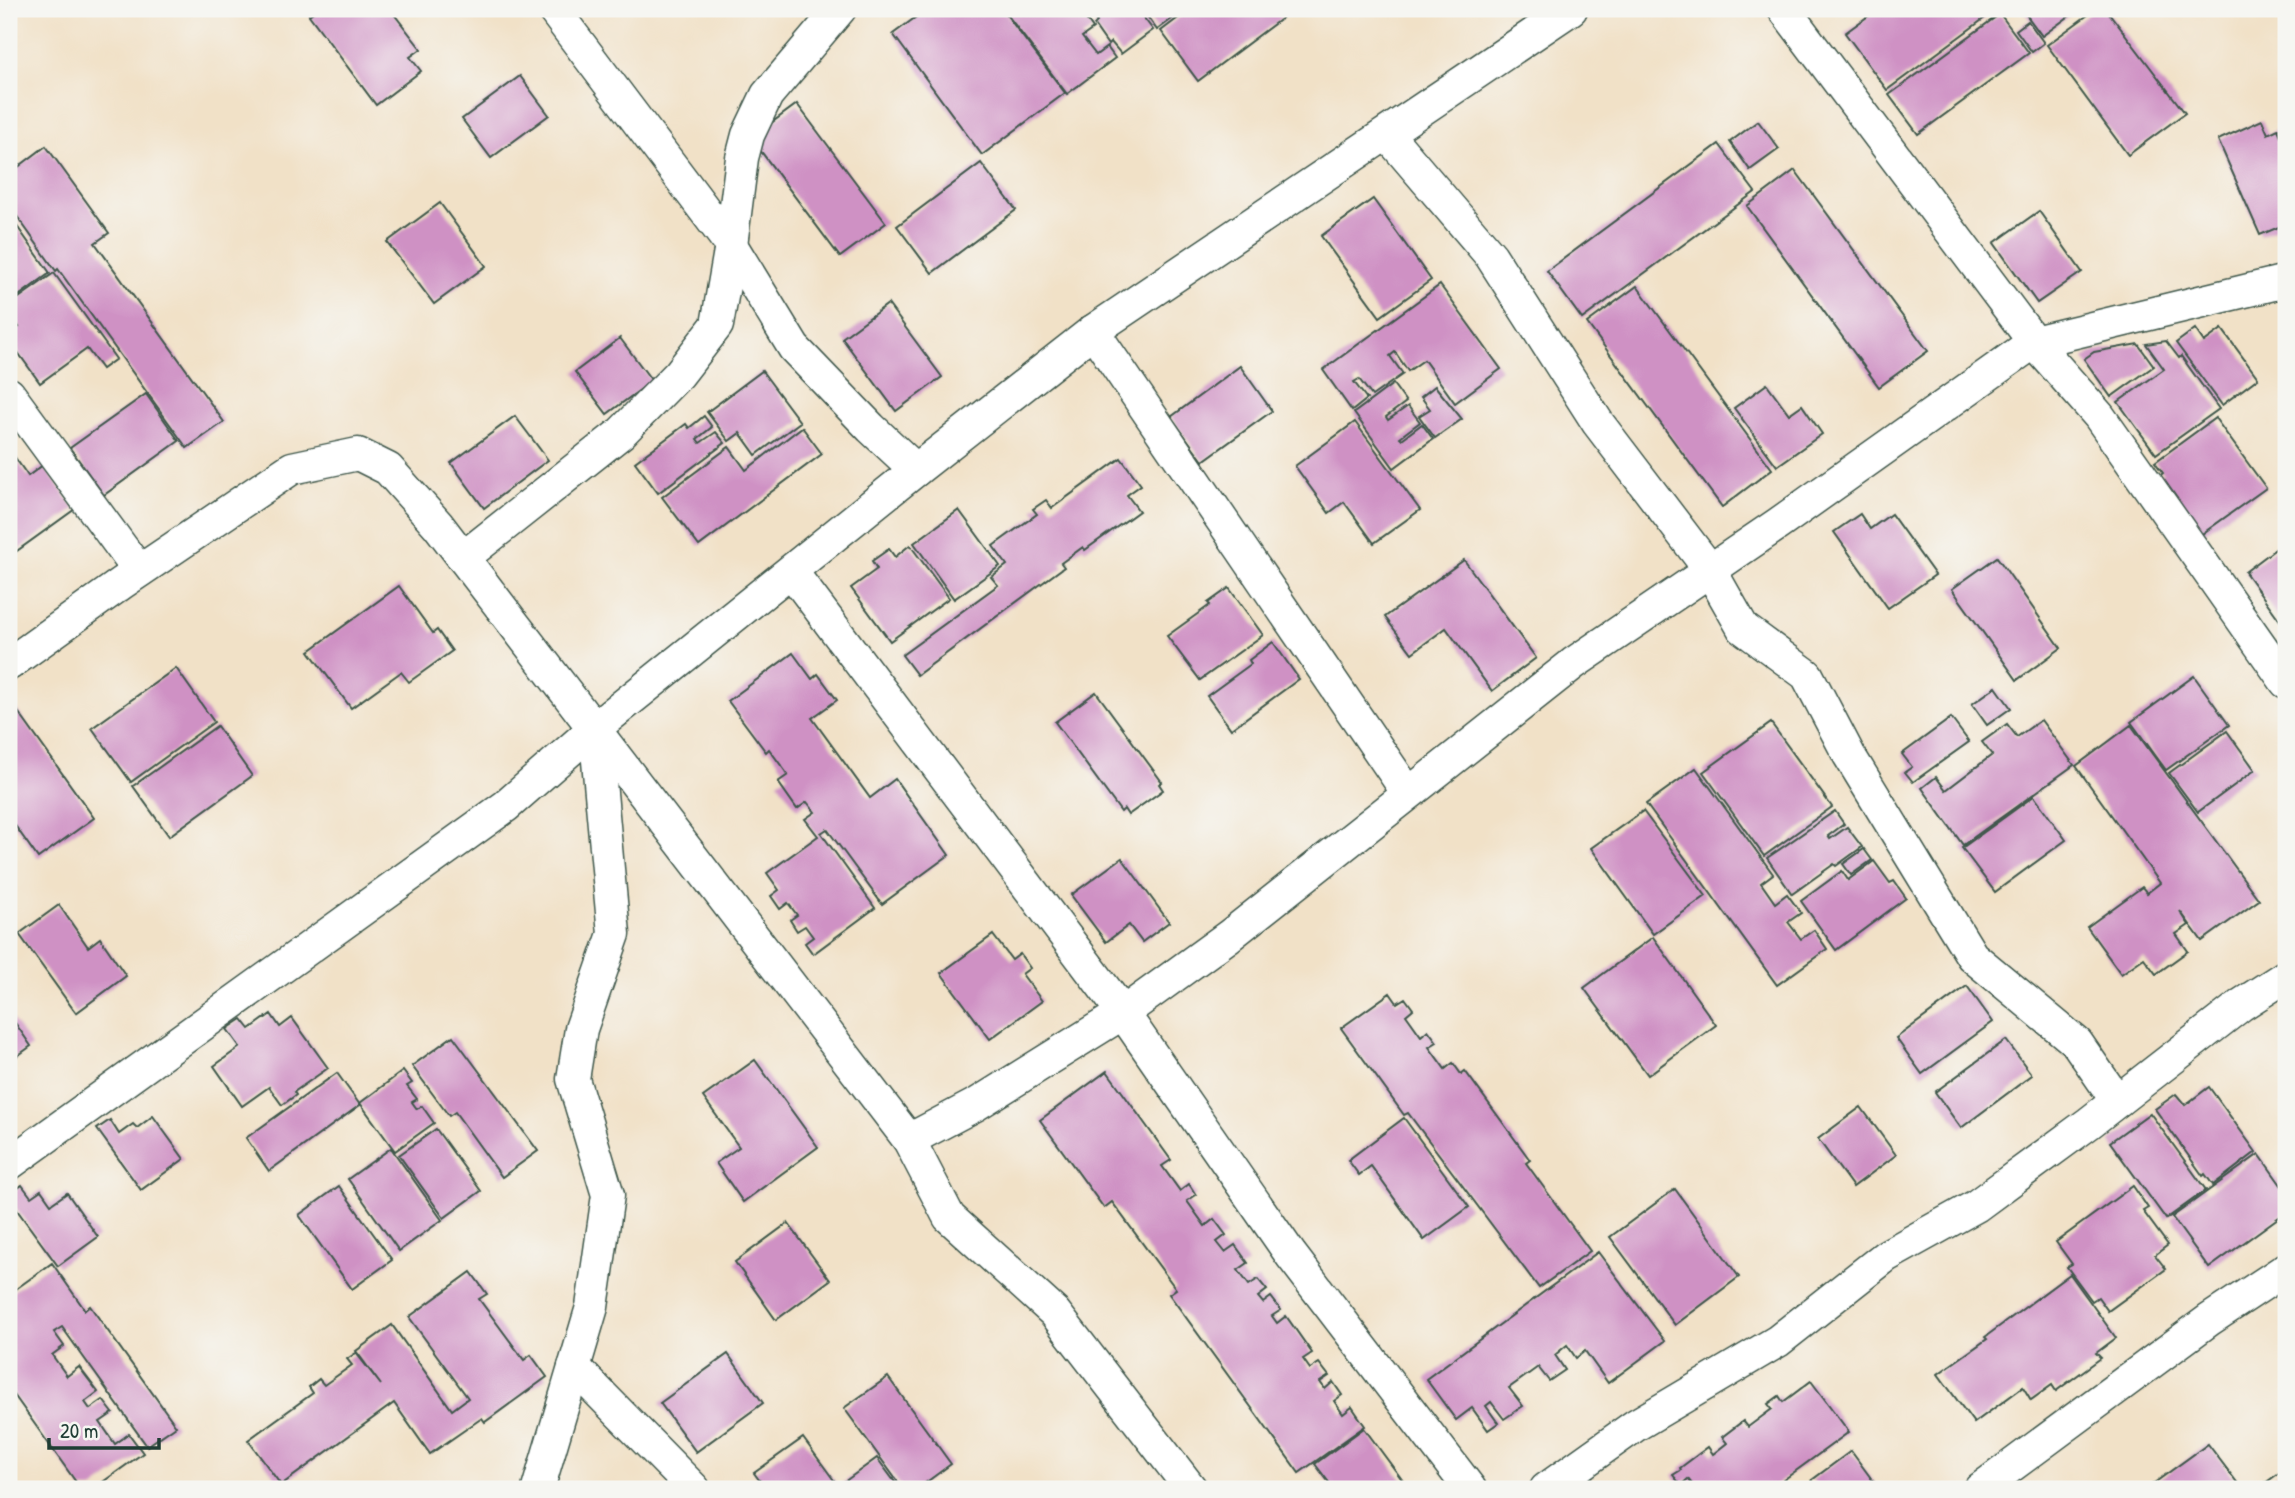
<svg xmlns="http://www.w3.org/2000/svg" width="2295" height="1498" font-family="'Patrick Hand',sans-serif">
  <style>
    .building { fill: #cf91c4 }
    .lines { fill: none; stroke-linecap: round; stroke-linejoin: round }
    .minor-casing { stroke: #3e564a; stroke-width: 35 }
    .minor { stroke: #fff; stroke-width: 32 }
  </style>
  <rect width="100%" height="100%" fill="#f6f6f2"/>
  <filter id="ink" filterUnits="userSpaceOnUse"><feTurbulence type="fractalNoise" baseFrequency=".0143" numOctaves="2"/><feDisplacementMap in="SourceGraphic" scale="14" xChannelSelector="R" yChannelSelector="G"/><feConvolveMatrix kernelMatrix="1 2 1 2 8 2 1 2 1" color-interpolation-filters="sRGB"/></filter>
  <filter id="wash" filterUnits="userSpaceOnUse"><feTurbulence type="fractalNoise" baseFrequency=".00686" numOctaves="4" result="noise"/><feDisplacementMap in="SourceGraphic" scale="28" xChannelSelector="R" yChannelSelector="G"/><feGaussianBlur stdDeviation="1.57" result="paint"/><feColorMatrix in="noise" values="0 0 0 0 0 0 0 0 0 0 0 0 0 0 0 0 0 1.4 0 .05"/><feComposite in="paint" operator="in"/></filter>
  <g filter="url(#wash)">
    <rect width="100%" height="100%" fill="#f1e1c7"/>
    <g id="blocks">
      <g class="building">
        <polygon points="317,9 390,9 421,49 410,57 421,71 376,105 309,15"/>
        <polygon points="927,9 1002,9 1065,93 982,155 893,34"/>
        <polygon points="1003,9 1061,9 1065,13 1070,9 1079,9 1093,29 1082,37 1096,55 1107,47 1115,58 1067,94"/>
        <polygon points="1087,9 1137,9 1153,30 1121,54 1111,42 1108,45 1094,25 1097,22"/>
        <polygon points="1142,9 1185,9 1157,30"/>
        <polygon points="1190,9 1275,9 1282,18 1198,81 1161,31"/>
        <polygon points="1878,9 1997,9 1887,90 1845,33"/>
        <polygon points="2022,9 2079,9 2042,36"/>
        <polygon points="2096,9 2106,9 2185,113 2128,155 2047,45"/>
        <polygon points="2000,14 2029,53 1918,134 1889,95"/>
        <polygon points="2028,21 2044,43 2032,52 2016,30"/>
        <polygon points="520,76 549,115 491,158 462,119"/>
        <polygon points="797,104 886,223 840,257 751,138"/>
        <polygon points="2262,120 2268,134 2278,129 2286,147 2286,224 2260,235 2218,140"/>
        <polygon points="1758,121 1779,149 1750,170 1730,142"/>
        <polygon points="1719,144 1755,192 1582,319 1547,271"/>
        <polygon points="46,146 109,233 95,243 224,422 187,448 58,269 56,271 9,205 9,174"/>
        <polygon points="981,163 1016,210 932,273 897,226"/>
        <polygon points="1795,170 1928,351 1879,387 1747,206"/>
        <polygon points="1373,199 1431,280 1380,317 1321,236"/>
        <polygon points="440,203 486,266 434,304 387,242"/>
        <polygon points="2039,211 2082,272 2037,303 1994,243"/>
        <polygon points="9,215 50,273 9,303"/>
        <polygon points="54,273 116,359 102,369 87,349 40,383 9,340 9,335 19,327 9,313 9,305"/>
        <polygon points="1440,285 1501,369 1455,403 1424,360 1408,371 1395,352 1390,356 1403,374 1372,396 1359,379 1354,382 1367,399 1352,411 1323,370"/>
        <polygon points="1637,286 1772,469 1722,507 1587,323"/>
        <polygon points="888,304 942,377 896,411 842,338"/>
        <polygon points="2195,329 2204,342 2222,329 2258,378 2222,405 2176,343"/>
        <polygon points="620,338 652,381 607,414 575,372"/>
        <polygon points="2166,341 2179,358 2181,356 2219,409 2156,454 2118,402 2164,369 2146,344"/>
        <polygon points="2138,344 2154,366 2111,397 2084,359 2094,352"/>
        <polygon points="1240,366 1272,411 1203,461 1171,417"/>
        <polygon points="762,371 800,422 756,455 740,433 729,441 707,412"/>
        <polygon points="1393,384 1406,402 1386,417 1388,420 1408,406 1420,422 1400,437 1402,439 1422,424 1433,439 1394,468 1354,413"/>
        <polygon points="1767,384 1789,414 1802,405 1822,434 1777,466 1734,408"/>
        <polygon points="1435,386 1462,419 1435,438 1419,416 1430,409 1421,397"/>
        <polygon points="146,394 179,441 104,495 70,448"/>
        <polygon points="515,416 548,460 484,508 451,463"/>
        <polygon points="704,416 712,427 697,439 700,443 716,432 725,443 658,493 635,462 686,424 689,428"/>
        <polygon points="2215,418 2266,488 2199,536 2157,478 2163,473 2155,462"/>
        <polygon points="1355,422 1420,510 1374,543 1344,502 1329,513 1295,466"/>
        <polygon points="802,427 822,454 699,546 662,497 729,447 746,470"/>
        <polygon points="9,449 28,476 43,465 75,509 14,553 9,546"/>
        <polygon points="1121,458 1141,485 1127,495 1139,511 1085,550 1083,547 1061,563 1064,567 917,675 902,655 998,585 991,577 1007,565 993,546 1037,514 1033,509 1046,500 1052,508"/>
        <polygon points="959,510 1000,566 954,599 914,543"/>
        <polygon points="1860,514 1870,529 1891,514 1935,575 1888,608 1834,532"/>
        <polygon points="2286,541 2286,629 2245,572"/>
        <polygon points="910,545 949,598 890,641 851,588 877,569 872,561 889,549 895,557"/>
        <polygon points="1997,557 2061,648 2017,680 1952,589"/>
        <polygon points="1464,560 1536,658 1492,691 1446,628 1412,653 1385,617"/>
        <polygon points="399,586 433,633 437,630 452,651 409,682 401,672 351,708 309,651"/>
        <polygon points="1229,588 1263,635 1200,680 1167,636 1210,605 1208,603"/>
        <polygon points="1273,642 1299,679 1231,729 1207,696 1251,664 1249,660"/>
        <polygon points="793,653 812,679 818,674 837,700 812,718 870,798 895,779 949,855 882,904 827,829 821,833 875,908 813,954 805,943 813,937 805,926 797,931 790,920 797,915 788,903 780,909 771,896 779,890 767,873 818,836 805,819 815,812 807,802 797,809 778,782 788,775 769,749 766,752 728,701"/>
        <polygon points="176,668 214,722 131,782 92,728"/>
        <polygon points="2194,676 2229,725 2166,770 2131,722"/>
        <polygon points="1996,687 2011,708 1987,725 1972,704"/>
        <polygon points="1096,692 1162,782 1159,784 1163,790 1128,815 1124,809 1121,812 1055,722"/>
        <polygon points="9,699 94,818 38,858 9,817"/>
        <polygon points="1951,718 1969,742 1913,782 1905,772 1912,767 1902,754"/>
        <polygon points="2041,720 2074,765 1963,845 1922,788 1936,777 1946,790 1992,755 1982,742 2007,724 2017,737"/>
        <polygon points="1771,723 1832,807 1764,856 1703,772"/>
        <polygon points="2131,725 2259,900 2202,941 2180,911 2189,925 2176,934 2188,951 2156,974 2144,958 2121,974 2087,927 2142,887 2147,893 2160,883 2076,766"/>
        <polygon points="217,726 252,776 169,836 133,786"/>
        <polygon points="2227,731 2255,770 2198,812 2169,773"/>
        <polygon points="1696,768 1773,874 1761,883 1775,903 1787,894 1801,913 1788,922 1801,939 1814,930 1827,949 1777,985 1646,804"/>
        <polygon points="2034,796 2066,840 1995,892 1962,848"/>
        <polygon points="1643,811 1706,896 1653,934 1591,848"/>
        <polygon points="1835,811 1844,824 1828,836 1830,839 1847,827 1862,847 1836,866 1834,864 1792,894 1767,858"/>
        <polygon points="1864,849 1872,860 1851,875 1843,864"/>
        <polygon points="1122,858 1169,922 1142,942 1129,925 1106,942 1071,895"/>
        <polygon points="1874,861 1890,883 1894,881 1906,898 1836,950 1801,901 1842,871 1848,880"/>
        <polygon points="59,905 88,947 100,938 126,976 76,1013 19,934"/>
        <polygon points="993,935 1012,960 1020,954 1030,968 1022,974 1042,1001 990,1039 941,973"/>
        <polygon points="1653,937 1716,1025 1648,1075 1584,988"/>
        <polygon points="1967,986 1993,1022 1922,1074 1896,1038"/>
        <polygon points="1390,993 1397,1003 1405,998 1413,1009 1406,1015 1421,1036 1428,1030 1437,1042 1429,1047 1445,1069 1453,1063 1461,1074 1465,1071 1530,1160 1526,1163 1590,1251 1539,1288 1408,1113 1404,1115 1341,1028"/>
        <polygon points="9,1014 31,1046 9,1062"/>
        <polygon points="271,1014 280,1027 292,1018 328,1068 294,1092 296,1095 282,1105 269,1087 242,1106 214,1066 240,1047 227,1029 242,1019 250,1029"/>
        <polygon points="453,1036 538,1151 502,1177 455,1112 449,1116 412,1066"/>
        <polygon points="2006,1040 2032,1075 1961,1128 1935,1092"/>
        <polygon points="755,1060 818,1147 743,1202 716,1163 739,1147 703,1097"/>
        <polygon points="403,1071 412,1083 407,1086 417,1099 412,1102 417,1109 422,1106 434,1123 395,1151 360,1103"/>
        <polygon points="1107,1071 1171,1160 1162,1166 1180,1191 1189,1184 1196,1195 1187,1201 1205,1226 1214,1219 1226,1235 1217,1242 1225,1252 1235,1245 1248,1263 1238,1270 1249,1285 1258,1279 1267,1290 1258,1297 1263,1303 1271,1297 1281,1310 1272,1316 1277,1323 1286,1316 1312,1353 1303,1359 1310,1369 1319,1363 1329,1376 1320,1382 1325,1389 1333,1382 1342,1395 1334,1401 1343,1414 1352,1407 1365,1426 1299,1473 1169,1294 1176,1289 1112,1202 1104,1208 1040,1120"/>
        <polygon points="337,1073 360,1105 269,1171 246,1138"/>
        <polygon points="2209,1087 2256,1152 2213,1185 2205,1174 2203,1176 2155,1109 2176,1094 2185,1105"/>
        <polygon points="1861,1107 1896,1155 1853,1187 1818,1139"/>
        <polygon points="2150,1113 2206,1190 2166,1219 2110,1142"/>
        <polygon points="153,1116 184,1159 141,1190 97,1129 110,1120 119,1134 133,1124 137,1128"/>
        <polygon points="1404,1118 1469,1207 1424,1240 1371,1166 1359,1175 1348,1160"/>
        <polygon points="436,1129 481,1191 444,1218 399,1155"/>
        <polygon points="391,1148 442,1220 399,1251 348,1179"/>
        <polygon points="2259,1154 2286,1192 2286,1212 2209,1268 2172,1217"/>
        <polygon points="22,1185 31,1197 41,1190 51,1204 67,1193 98,1237 58,1266 9,1199 9,1195"/>
        <polygon points="339,1186 392,1260 352,1289 299,1215"/>
        <polygon points="2133,1186 2148,1208 2143,1211 2168,1245 2155,1255 2166,1269 2108,1311 2098,1297 2092,1301 2067,1267 2072,1264 2056,1242"/>
        <polygon points="1675,1189 1739,1277 1675,1325 1610,1237"/>
        <polygon points="788,1223 830,1280 776,1320 735,1262"/>
        <polygon points="1598,1252 1665,1341 1608,1383 1585,1351 1576,1358 1567,1345 1555,1355 1565,1370 1549,1381 1538,1367 1509,1388 1523,1406 1504,1419 1491,1402 1486,1406 1498,1423 1488,1430 1472,1408 1456,1420 1426,1379"/>
        <polygon points="52,1263 85,1310 90,1306 176,1426 147,1446 62,1327 54,1332 64,1346 52,1355 67,1376 79,1367 98,1392 85,1402 90,1409 103,1400 113,1413 100,1422 115,1444 129,1434 143,1453 93,1489 81,1489 9,1388 9,1294"/>
        <polygon points="471,1272 487,1294 479,1299 524,1360 531,1355 547,1377 485,1422 482,1418 430,1454 394,1403 281,1485 248,1440 313,1393 309,1387 319,1379 324,1385 352,1365 347,1359 356,1353 381,1385 356,1351 392,1325 452,1410 468,1398 409,1317"/>
        <polygon points="2070,1274 2116,1338 2096,1353 2101,1358 2056,1391 2052,1385 2031,1400 2023,1387 1974,1423 1938,1374 1987,1339 1985,1337"/>
        <polygon points="728,1354 763,1403 696,1452 660,1403"/>
        <polygon points="888,1377 951,1464 917,1489 903,1489 844,1408"/>
        <polygon points="1811,1381 1849,1432 1771,1489 1696,1489 1688,1479 1681,1485 1673,1475 1681,1470 1680,1468 1708,1447 1713,1454 1727,1443 1722,1437 1743,1421 1748,1427 1772,1409 1768,1404 1779,1396 1783,1402"/>
        <polygon points="1364,1428 1409,1489 1334,1489 1315,1464"/>
        <polygon points="803,1438 836,1483 828,1489 766,1489 754,1473"/>
        <polygon points="2208,1444 2242,1489 2146,1489"/>
        <polygon points="1851,1451 1879,1489 1819,1489 1812,1480"/>
        <polygon points="877,1458 900,1489 839,1489 837,1487"/>
        <polygon points="2286,1468 2286,1489 2257,1489"/>
      </g>
    </g>
  </g>
  <g filter="url(#ink)">
    <use href="#blocks" fill-opacity="0" stroke="#3e564a" stroke-width="2"/>
    <g class="lines">
      <defs>
        <g id="minor">
          <polyline points="553,9 731,245 794,348 871,428 916,470"/>
          <polyline points="1784,9 2034,342 2099,416 2286,682"/>
          <polyline points="1387,134 1491,256 1598,423 1710,570 1743,628 1807,675 1849,755 1972,956 2077,1043 2117,1101"/>
          <polyline points="1093,331 1408,793"/>
          <polyline points="9,394 139,571"/>
          <polyline points="463,558 621,433 679,374 717,325 731,245 742,158 748,135 767,95 840,9"/>
          <polyline points="791,571 1123,1013 1291,1255 1470,1489"/>
          <polyline points="9,664 122,583 292,468 358,454 388,469 438,525 909,1140 949,1217 1055,1313 1191,1489"/>
          <polyline points="909,1140 977,1104 1123,1013 1229,936 1574,663 1778,524 2034,342 2286,281"/>
          <polyline points="9,1164 506,806 595,728 916,470 1093,331 1571,9"/>
          <polyline points="574,1367 694,1489"/>
          <polyline points="538,1489 592,1307 608,1195 573,1079 581,1029 614,934 595,728"/>
          <polyline points="1546,1489 1636,1425 1778,1341 1886,1256 1976,1206 2089,1123 2241,1005 2286,976"/>
          <polyline points="1980,1489 2209,1320 2286,1269"/>
        </g>
      </defs>
      <use href="#minor" class="minor-casing"/>
      <use href="#minor" class="minor"/>
    </g>
  </g>
  <rect width="2295" height="1498" fill="none" stroke="#f6f6f2" stroke-width="35"/>
  <path d="M49 1438v10h110v-10" fill="none" stroke="#1f3d34" stroke-width="3.5"/>
  <text x="60" y="1438" font-size="21" fill="#1f3d34" stroke="#f6f6f2" stroke-width="5" paint-order="stroke">20 m</text>
</svg>
